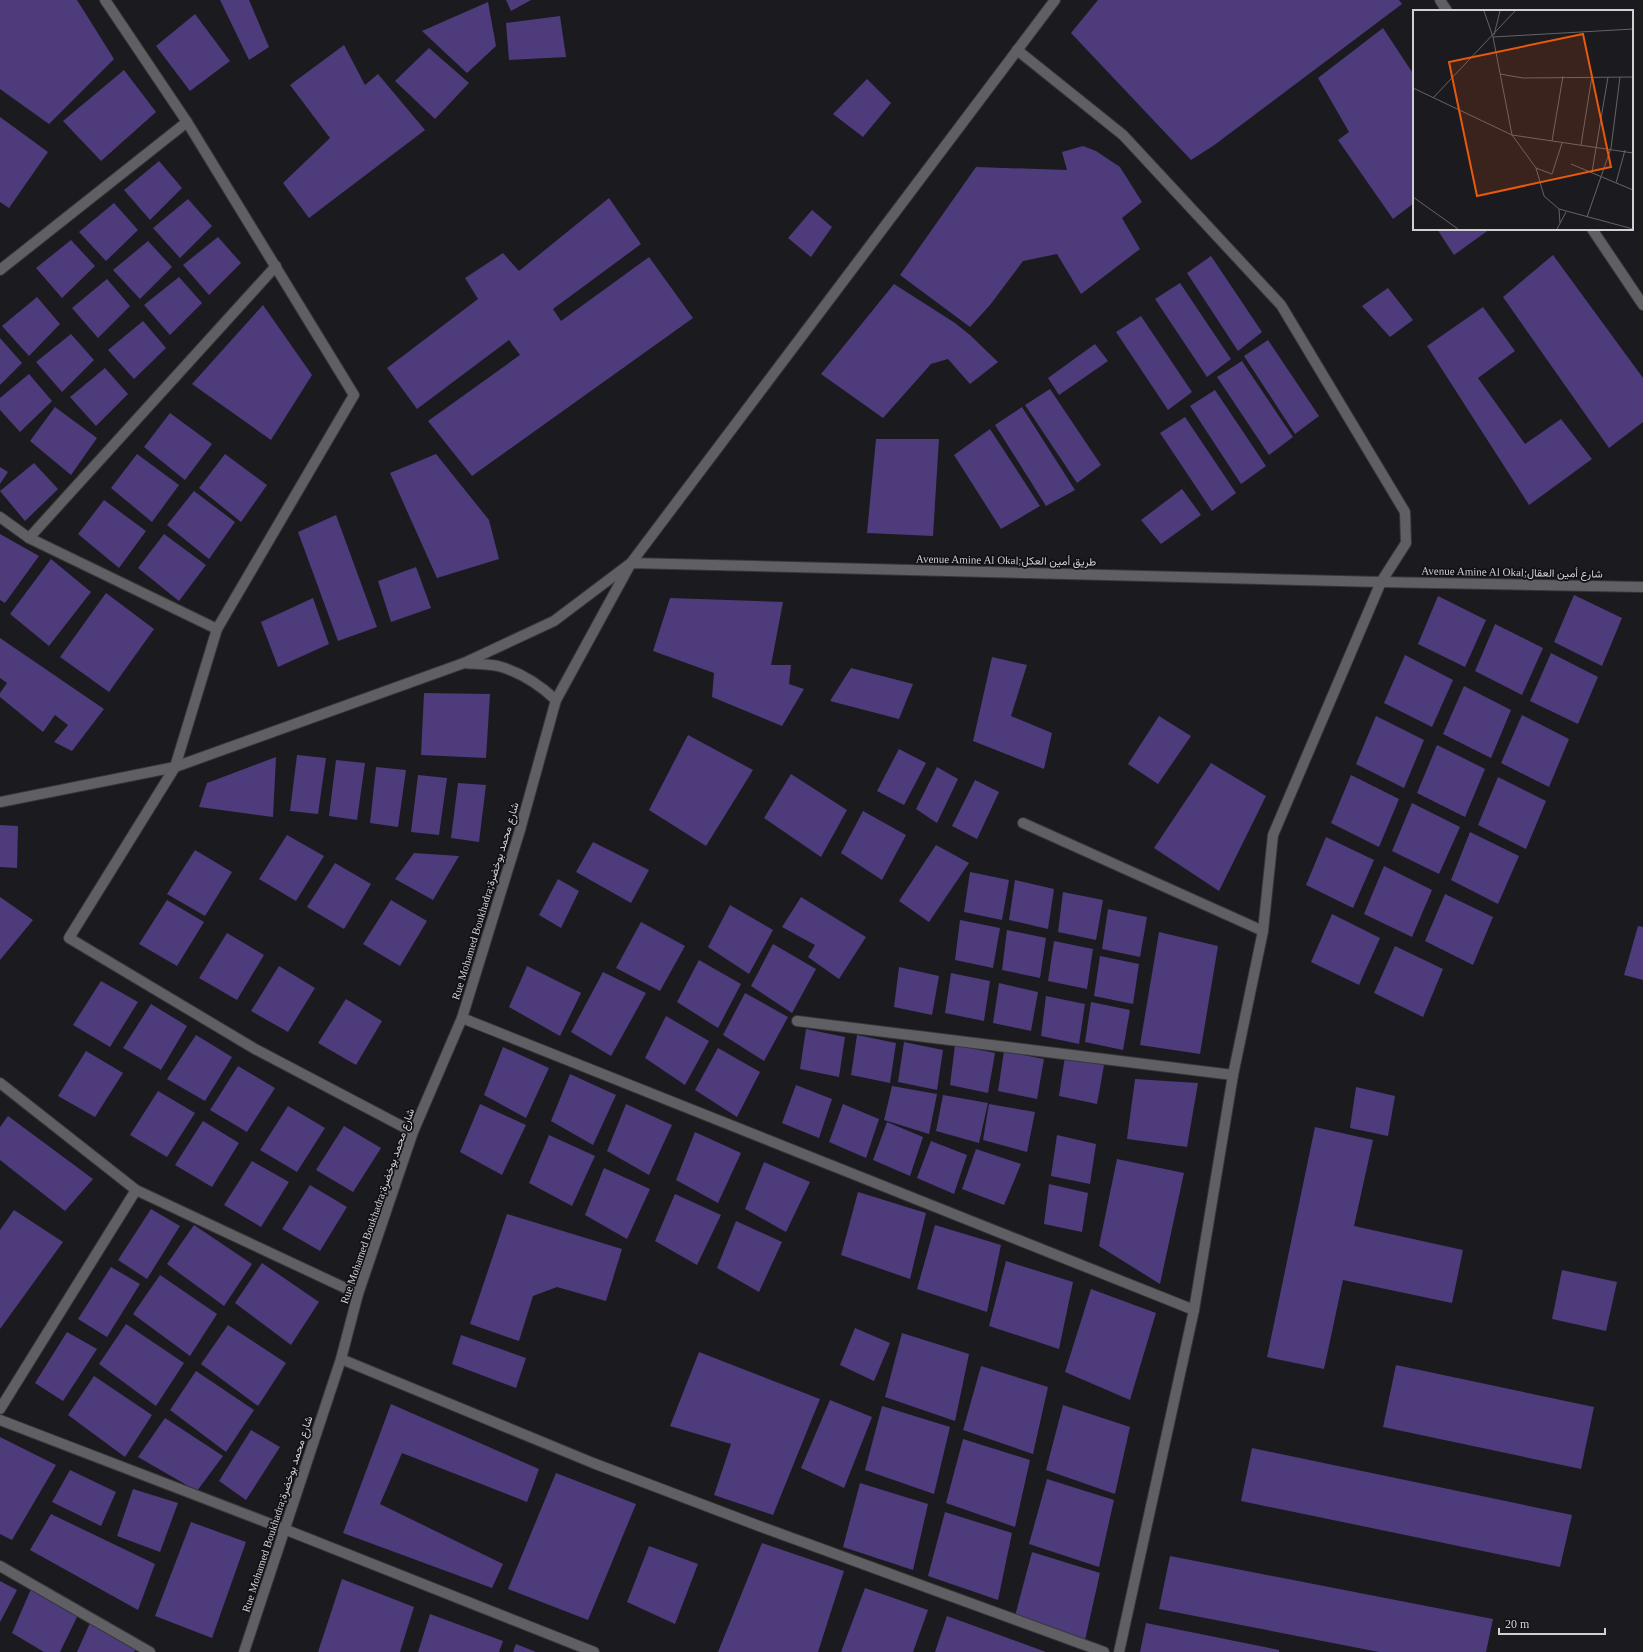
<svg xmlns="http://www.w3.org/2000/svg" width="1643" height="1652" font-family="'Times New Roman',Vazirmatn,serif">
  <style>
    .building { fill: #4d3b7c }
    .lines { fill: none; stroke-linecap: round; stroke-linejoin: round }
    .service-casing { stroke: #373739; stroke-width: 12 }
    .minor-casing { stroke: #373739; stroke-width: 12 }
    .tertiary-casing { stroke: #373739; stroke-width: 12 }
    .secondary-casing { stroke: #373739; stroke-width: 12 }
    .service { stroke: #605f64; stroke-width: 10 }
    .minor { stroke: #605f64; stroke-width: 10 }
    .tertiary { stroke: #605f64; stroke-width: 10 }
    .secondary { stroke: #605f64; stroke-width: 10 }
    .labels { text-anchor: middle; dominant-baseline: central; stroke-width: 3.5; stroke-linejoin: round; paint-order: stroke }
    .street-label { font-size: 11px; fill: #d1d1d4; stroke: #121115 }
    .inset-road { fill: none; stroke: #646367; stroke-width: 1 }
    .view { fill: #e8590c; fill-opacity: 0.15; stroke: #e8590c; stroke-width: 2 }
    .inset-edge { fill: none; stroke: #d1d1d4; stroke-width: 2 }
  </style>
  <rect width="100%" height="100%" fill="#1b1a1f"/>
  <g class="building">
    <polygon points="0,0 77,0 114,59 49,124 0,89"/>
    <polygon points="220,0 249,0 269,47 249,60"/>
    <polygon points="506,0 531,0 511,11"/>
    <polygon points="1098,0 1399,0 1402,4 1213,146 1191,160 1071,33"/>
    <polygon points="488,2 496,46 467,73 422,31"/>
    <polygon points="195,14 230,61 190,91 156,46"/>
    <polygon points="560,16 566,57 509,60 506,23"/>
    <polygon points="1383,28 1414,75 1414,203 1393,219 1338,140 1349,132 1318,78"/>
    <polygon points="344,45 365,85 378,74 425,130 309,218 283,183 330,138 290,85"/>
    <polygon points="429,48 469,83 435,119 395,81"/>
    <polygon points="124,70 156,112 101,161 63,121"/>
    <polygon points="867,79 891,103 863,137 833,114"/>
    <polygon points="0,117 48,152 9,208 0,202"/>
    <polygon points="1083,146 1096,151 1120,167 1142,202 1122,218 1140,249 1081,294 1057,254 1023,261 990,305 970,327 900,275 976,167 1067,170 1062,152"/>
    <polygon points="159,161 182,188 150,220 124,190"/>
    <polygon points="609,198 641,244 553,309 561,321 649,257 693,318 472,476 428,421 520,355 509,340 417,409 387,368 478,299 465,278 503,253 519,271"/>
    <polygon points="188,199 212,226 180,258 153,228"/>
    <polygon points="114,203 138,230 106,261 79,232"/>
    <polygon points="812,210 832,227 811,257 788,238"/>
    <polygon points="1437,229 1490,229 1454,255"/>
    <polygon points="218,237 241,263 209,295 183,265"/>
    <polygon points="71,240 95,266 62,298 36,268"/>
    <polygon points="148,241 172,267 140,299 113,270"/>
    <polygon points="1553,255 1643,378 1643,422 1609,448 1503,297"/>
    <polygon points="1211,256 1262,332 1238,351 1187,273"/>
    <polygon points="179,277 202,303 170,335 144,305"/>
    <polygon points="107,279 130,306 98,338 72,308"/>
    <polygon points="1180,283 1231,359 1207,377 1155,299"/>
    <polygon points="894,284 955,323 970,335 998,362 970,384 948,359 931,364 883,418 821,374"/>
    <polygon points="1388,288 1413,320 1390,337 1362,306"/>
    <polygon points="37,297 60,324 29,356 2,326"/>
    <polygon points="263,305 312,375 271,440 192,384"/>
    <polygon points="1483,307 1515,351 1478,378 1525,444 1561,419 1592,459 1529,505 1427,346"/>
    <polygon points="1141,316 1192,392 1168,410 1116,332"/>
    <polygon points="143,321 166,348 134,379 108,350"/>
    <polygon points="71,334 94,360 62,392 36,362"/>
    <polygon points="0,338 22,363 0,385"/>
    <polygon points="1268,340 1319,416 1295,434 1244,356"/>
    <polygon points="1095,344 1108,361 1059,395 1048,378"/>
    <polygon points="1242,361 1293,437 1269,455 1217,377"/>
    <polygon points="105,368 128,394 96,426 70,397"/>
    <polygon points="29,374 52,401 20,432 0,410 0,398"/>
    <polygon points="1050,389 1101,465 1077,483 1025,405"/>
    <polygon points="1215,390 1266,466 1241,484 1190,406"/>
    <polygon points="55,407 97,438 71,475 30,441"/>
    <polygon points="1022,407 1075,490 1046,506 995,425"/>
    <polygon points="170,413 212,444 185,480 144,447"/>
    <polygon points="1185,417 1236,493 1212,511 1160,433"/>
    <polygon points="990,429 1040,506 1001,529 954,455"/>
    <polygon points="876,439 939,439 933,536 867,533"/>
    <polygon points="137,454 179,485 152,522 111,488"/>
    <polygon points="225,454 267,485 241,522 199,488"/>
    <polygon points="436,454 489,520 499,559 437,578 390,473"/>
    <polygon points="34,463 58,489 25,521 0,491"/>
    <polygon points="0,467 8,472 0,484"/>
    <polygon points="1182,489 1201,515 1161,544 1141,520"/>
    <polygon points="194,491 235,522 209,559 167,525"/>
    <polygon points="104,500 146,531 119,568 78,534"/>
    <polygon points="336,515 377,627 338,641 298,532"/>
    <polygon points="0,534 39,556 5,603 0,600"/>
    <polygon points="164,534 206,565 179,601 138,568"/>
    <polygon points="51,559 91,592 49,646 10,614"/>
    <polygon points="416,567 431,608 391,622 378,581"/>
    <polygon points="106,593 154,629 109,692 60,657"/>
    <polygon points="1574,595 1622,618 1602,666 1554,642"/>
    <polygon points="1438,596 1486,620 1465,667 1418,644"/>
    <polygon points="313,598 329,644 278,667 261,622"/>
    <polygon points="670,598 783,602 771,665 791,665 789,684 804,689 782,726 712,697 714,673 653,651"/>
    <polygon points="1495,624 1543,648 1522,695 1475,671"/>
    <polygon points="0,638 104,709 72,751 54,742 68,725 55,715 43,732 0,697 0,693 7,683 0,678"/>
    <polygon points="1551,653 1598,677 1578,724 1530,701"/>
    <polygon points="1405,655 1453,680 1432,727 1384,703"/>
    <polygon points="992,657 1027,665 1011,716 1052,733 1044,769 973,741"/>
    <polygon points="851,668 913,684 899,719 830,701"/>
    <polygon points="1464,686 1511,710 1491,758 1443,734"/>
    <polygon points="424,693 490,694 486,758 421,755"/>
    <polygon points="1522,715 1569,739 1549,787 1501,763"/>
    <polygon points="1159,716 1191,736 1158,784 1128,764"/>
    <polygon points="1376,716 1424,740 1404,788 1356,764"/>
    <polygon points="688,735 753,770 706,846 649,810"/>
    <polygon points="1437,745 1485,769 1465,817 1417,793"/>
    <polygon points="899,749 926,763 904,805 877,791"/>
    <polygon points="297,755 326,758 318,814 290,811"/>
    <polygon points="276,757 273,817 199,807 207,783"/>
    <polygon points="336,760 365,763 357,820 329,816"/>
    <polygon points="1211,763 1266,796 1219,891 1154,848"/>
    <polygon points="376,767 406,770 398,827 370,823"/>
    <polygon points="937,767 958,779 937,823 916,809"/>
    <polygon points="791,774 847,810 821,857 764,818"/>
    <polygon points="418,775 447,778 439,835 411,832"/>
    <polygon points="1351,775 1399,799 1379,847 1331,823"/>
    <polygon points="1498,777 1546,801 1526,849 1478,825"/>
    <polygon points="975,780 999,792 977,839 952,826"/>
    <polygon points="458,783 486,785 479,842 451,838"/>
    <polygon points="1412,803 1460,827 1439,874 1392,851"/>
    <polygon points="863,811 906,835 882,880 841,853"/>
    <polygon points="0,825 18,826 17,868 0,867"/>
    <polygon points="1470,832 1519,856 1498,904 1451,880"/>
    <polygon points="287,835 324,856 296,901 259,879"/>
    <polygon points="1326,837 1374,860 1353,908 1306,885"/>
    <polygon points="593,842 649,870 631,903 576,872"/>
    <polygon points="936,845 969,863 929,922 899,901"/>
    <polygon points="195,850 232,872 205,916 167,894"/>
    <polygon points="414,853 459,856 433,900 395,879"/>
    <polygon points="335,863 371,884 344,929 307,907"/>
    <polygon points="1384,866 1432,890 1412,937 1364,914"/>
    <polygon points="970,872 1009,880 1002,920 964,912"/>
    <polygon points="558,879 579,891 561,928 539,915"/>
    <polygon points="1015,880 1054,889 1048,929 1009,920"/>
    <polygon points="1063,892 1103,900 1096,940 1058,932"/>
    <polygon points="1445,894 1493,917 1473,965 1425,941"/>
    <polygon points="0,897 33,920 0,960"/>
    <polygon points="801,897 866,937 839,979 808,957 815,945 782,927"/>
    <polygon points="167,900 204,922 177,966 139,944"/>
    <polygon points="391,900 427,921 400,966 363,944"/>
    <polygon points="730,905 773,930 749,974 708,947"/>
    <polygon points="1108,909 1147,917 1140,957 1102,949"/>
    <polygon points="1332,914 1380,938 1359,985 1311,962"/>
    <polygon points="960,920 1000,928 993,968 955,960"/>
    <polygon points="641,922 685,946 660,991 616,968"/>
    <polygon points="1638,926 1643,927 1643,980 1624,975"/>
    <polygon points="1007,930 1046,938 1040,978 1002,970"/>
    <polygon points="1159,932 1218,946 1200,1054 1140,1045"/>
    <polygon points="227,933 264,955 237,1000 199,978"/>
    <polygon points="1054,941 1093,949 1087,989 1048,981"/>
    <polygon points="773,944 816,969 792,1013 751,986"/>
    <polygon points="1395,946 1443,969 1423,1017 1374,993"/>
    <polygon points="1100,956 1139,964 1133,1004 1094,996"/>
    <polygon points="699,960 741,984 718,1028 677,1002"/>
    <polygon points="279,966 315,988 288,1032 251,1011"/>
    <polygon points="527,966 581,993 560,1036 509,1007"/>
    <polygon points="899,967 939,976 932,1015 894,1007"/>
    <polygon points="603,972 646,993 611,1056 571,1032"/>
    <polygon points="951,973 990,981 984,1021 945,1013"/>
    <polygon points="101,981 138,1002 110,1047 73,1025"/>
    <polygon points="999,983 1038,992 1031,1031 993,1023"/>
    <polygon points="745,993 788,1017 764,1061 723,1035"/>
    <polygon points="1046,996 1085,1004 1079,1044 1041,1036"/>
    <polygon points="346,999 382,1021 356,1065 318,1043"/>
    <polygon points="1091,1002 1130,1010 1123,1050 1085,1042"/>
    <polygon points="151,1004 187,1026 161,1070 123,1048"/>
    <polygon points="666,1016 709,1041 685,1085 645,1058"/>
    <polygon points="806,1029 845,1037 839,1077 800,1069"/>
    <polygon points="196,1035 232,1057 205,1101 167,1079"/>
    <polygon points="857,1035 896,1043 890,1083 851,1075"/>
    <polygon points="904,1042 943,1050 937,1090 898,1082"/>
    <polygon points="955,1045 995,1053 988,1093 950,1085"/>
    <polygon points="503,1047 549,1068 526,1118 484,1095"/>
    <polygon points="718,1048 760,1072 737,1117 695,1090"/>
    <polygon points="86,1051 123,1073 95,1117 58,1096"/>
    <polygon points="1004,1051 1044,1059 1037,1099 998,1091"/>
    <polygon points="1065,1056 1104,1065 1097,1104 1059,1096"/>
    <polygon points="238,1066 275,1088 247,1132 210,1110"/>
    <polygon points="570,1074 616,1095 593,1145 551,1121"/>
    <polygon points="1135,1079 1198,1083 1187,1147 1127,1139"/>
    <polygon points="796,1085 832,1099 819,1138 782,1123"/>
    <polygon points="892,1086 937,1094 929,1134 884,1120"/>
    <polygon points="1356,1087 1395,1096 1388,1136 1350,1128"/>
    <polygon points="158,1091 195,1113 167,1157 130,1135"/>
    <polygon points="943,1095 988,1103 979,1143 936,1131"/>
    <polygon points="480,1104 526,1125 502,1175 460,1152"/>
    <polygon points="626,1104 672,1125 649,1175 607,1151"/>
    <polygon points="843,1104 879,1119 866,1158 829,1142"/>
    <polygon points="989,1104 1035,1112 1027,1152 983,1140"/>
    <polygon points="288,1106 325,1128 297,1172 260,1150"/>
    <polygon points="8,1116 93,1179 65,1211 0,1160 0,1127"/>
    <polygon points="203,1121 239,1143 212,1187 175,1165"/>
    <polygon points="887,1122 923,1137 910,1176 873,1160"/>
    <polygon points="344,1126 381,1148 353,1192 316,1170"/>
    <polygon points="1315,1127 1373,1140 1354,1226 1463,1250 1452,1303 1343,1280 1324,1369 1267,1357"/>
    <polygon points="695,1132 741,1153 718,1203 676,1180"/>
    <polygon points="549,1135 595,1156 572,1206 529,1183"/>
    <polygon points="1057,1135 1096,1144 1090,1184 1051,1176"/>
    <polygon points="931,1141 967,1155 954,1194 917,1178"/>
    <polygon points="976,1149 1021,1164 1004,1205 962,1189"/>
    <polygon points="1117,1159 1184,1173 1160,1284 1099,1246"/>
    <polygon points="252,1161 289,1182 261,1227 224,1205"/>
    <polygon points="764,1162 810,1182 786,1232 745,1209"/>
    <polygon points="604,1168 650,1189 627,1239 585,1215"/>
    <polygon points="1049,1184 1088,1193 1082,1232 1044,1224"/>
    <polygon points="310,1185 347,1207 320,1251 282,1229"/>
    <polygon points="858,1192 926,1213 910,1279 841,1255"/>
    <polygon points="675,1194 721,1215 697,1265 655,1241"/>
    <polygon points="151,1209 180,1226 147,1279 118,1260"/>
    <polygon points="14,1210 63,1242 0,1329 0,1230"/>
    <polygon points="507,1214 622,1249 606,1301 557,1287 533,1296 519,1341 470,1324"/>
    <polygon points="736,1221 782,1242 759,1292 717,1268"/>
    <polygon points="194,1225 252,1264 224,1306 167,1264"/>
    <polygon points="935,1225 1001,1245 987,1312 917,1289"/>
    <polygon points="1006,1261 1073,1282 1059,1349 989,1326"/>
    <polygon points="262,1263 319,1302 291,1345 235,1303"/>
    <polygon points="111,1267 140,1284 107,1337 78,1319"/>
    <polygon points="1562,1270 1617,1282 1606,1331 1552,1319"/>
    <polygon points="160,1275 217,1314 190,1356 133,1314"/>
    <polygon points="1091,1289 1156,1313 1130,1400 1065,1372"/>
    <polygon points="126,1324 184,1363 156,1406 99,1364"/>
    <polygon points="228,1325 286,1363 258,1406 201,1364"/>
    <polygon points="855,1328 890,1343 874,1381 840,1365"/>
    <polygon points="67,1332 97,1349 63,1401 35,1383"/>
    <polygon points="902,1333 969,1354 955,1421 885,1397"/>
    <polygon points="461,1335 526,1358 516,1388 452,1364"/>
    <polygon points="699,1352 820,1399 773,1515 714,1495 731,1444 670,1426"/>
    <polygon points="1396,1365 1594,1407 1581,1469 1383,1427"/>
    <polygon points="981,1366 1048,1387 1033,1454 963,1430"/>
    <polygon points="196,1371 254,1410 226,1452 170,1410"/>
    <polygon points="94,1376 152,1415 125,1457 68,1415"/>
    <polygon points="830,1400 872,1417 844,1488 801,1468"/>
    <polygon points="391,1404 539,1469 527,1502 402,1453 380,1504 503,1564 492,1588 343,1533"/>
    <polygon points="1063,1405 1130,1427 1115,1494 1046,1470"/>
    <polygon points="882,1406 950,1427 934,1494 865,1470"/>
    <polygon points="165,1418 223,1456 197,1491 138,1457"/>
    <polygon points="251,1430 280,1447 246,1500 219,1481"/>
    <polygon points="0,1437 56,1465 12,1540 0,1534"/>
    <polygon points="963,1439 1030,1460 1015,1527 946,1503"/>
    <polygon points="1252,1448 1572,1515 1560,1567 1241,1501"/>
    <polygon points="70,1470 116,1492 101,1526 52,1502"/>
    <polygon points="556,1473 636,1504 588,1620 508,1589"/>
    <polygon points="1047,1479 1114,1500 1099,1567 1029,1544"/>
    <polygon points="860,1483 928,1504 913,1570 843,1547"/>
    <polygon points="133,1489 178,1503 160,1552 117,1536"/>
    <polygon points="945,1512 1012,1533 998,1600 928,1576"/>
    <polygon points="51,1514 155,1564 138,1610 30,1550"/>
    <polygon points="191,1522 246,1542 212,1638 155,1616"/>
    <polygon points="762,1543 844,1571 818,1652 718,1652"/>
    <polygon points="649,1546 698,1564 675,1624 627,1602"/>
    <polygon points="1032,1552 1100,1573 1085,1640 1015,1616"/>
    <polygon points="1170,1556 1493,1619 1486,1652 1379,1652 1159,1609"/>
    <polygon points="342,1579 414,1607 400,1652 318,1652"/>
    <polygon points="0,1581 17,1590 0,1622"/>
    <polygon points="865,1588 928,1610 913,1652 841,1652"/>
    <polygon points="31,1589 78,1615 60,1652 44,1652 12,1633"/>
    <polygon points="430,1614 503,1641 499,1652 418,1652"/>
    <polygon points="947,1616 1046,1652 935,1652"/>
    <polygon points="90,1623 136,1649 134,1652 77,1652"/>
    <polygon points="1146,1623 1279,1650 1279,1652 1140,1652"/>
    <polygon points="516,1644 536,1652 513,1652"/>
  </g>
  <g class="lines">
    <defs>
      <g id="service">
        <polyline points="105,0 187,122 354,395 217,629 175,767"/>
        <polyline points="1017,50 1123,135 1281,305 1405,512 1406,543 1381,582"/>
        <polyline points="0,270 187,122"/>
        <polyline points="0,517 29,538 217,629"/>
        <polyline points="29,538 276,266"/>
        <polyline points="1023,823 1263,931"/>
        <polyline points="797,1021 1233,1075"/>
        <polyline points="0,1083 136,1190 358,1294"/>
      </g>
      <g id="minor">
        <polyline points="1440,0 1447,11"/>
        <polyline points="1592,229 1643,305"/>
        <polyline points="175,767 69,938 255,1049 413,1132"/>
        <polyline points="462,1018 1194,1310"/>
        <polyline points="341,1359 593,1463 759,1526 1104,1652"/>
        <polyline points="0,1409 136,1190"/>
        <polyline points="0,1420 284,1529 594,1652"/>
        <polyline points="0,1566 150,1652"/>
      </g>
      <g id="tertiary">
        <path d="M464,663C475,664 487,664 498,666C520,672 540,685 556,700"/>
        <polyline points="244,1652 341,1359 358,1294 413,1132 462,1018 520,830 556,700 631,563 1381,582 1643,587"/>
        <polyline points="1119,1652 1194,1310 1233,1075 1263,931 1273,835 1381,582"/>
      </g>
      <polyline id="secondary" points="0,802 175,767 464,663 554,621 631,563 1055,0"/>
    </defs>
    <use href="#service" class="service-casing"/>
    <use href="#minor" class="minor-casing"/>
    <use href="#tertiary" class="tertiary-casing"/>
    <use href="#secondary" class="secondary-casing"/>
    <use href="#service" class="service"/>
    <use href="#minor" class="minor"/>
    <use href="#tertiary" class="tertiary"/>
    <use href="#secondary" class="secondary"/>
  </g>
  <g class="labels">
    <g class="street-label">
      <text transform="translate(1006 560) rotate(1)">Avenue Amine Al Okal;طريق أمين العكل</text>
      <text transform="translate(1512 572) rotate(1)">Avenue Amine Al Okal;شارع أمين العقال</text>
      <text transform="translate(485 901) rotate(-73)">Rue Mohamed Boukhadra;شارع محمد بوخضرة</text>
      <text transform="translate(377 1206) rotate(-71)">Rue Mohamed Boukhadra;شارع محمد بوخضرة</text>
      <text transform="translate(277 1514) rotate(-72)">Rue Mohamed Boukhadra;شارع محمد بوخضرة</text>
    </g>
  </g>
  <g transform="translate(1413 10)">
    <rect width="220" height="220" fill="#1b1a1f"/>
    <path class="inset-road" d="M71,1L80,27L99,125L220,143M81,25L87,1M80,27L220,19M87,64L110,68L220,67M0,78L99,125L123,158L131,186L146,199L220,219M20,88L102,1M139,131L150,66M168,135L179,66M158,154L220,180M123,158L139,164L149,133M179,162L195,67M203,173L212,140M0,187L45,219M146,199L147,213M174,207L198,138L207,67M144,219L153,202"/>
    <path class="view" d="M170,24L198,157L64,186L36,52Z"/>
    <rect width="220" height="220" class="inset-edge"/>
  </g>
  <path d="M1499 1628v6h106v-6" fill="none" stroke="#d1d1d4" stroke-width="2"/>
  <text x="1505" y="1628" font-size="12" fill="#d1d1d4" stroke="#121115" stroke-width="3" paint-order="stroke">20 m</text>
</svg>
